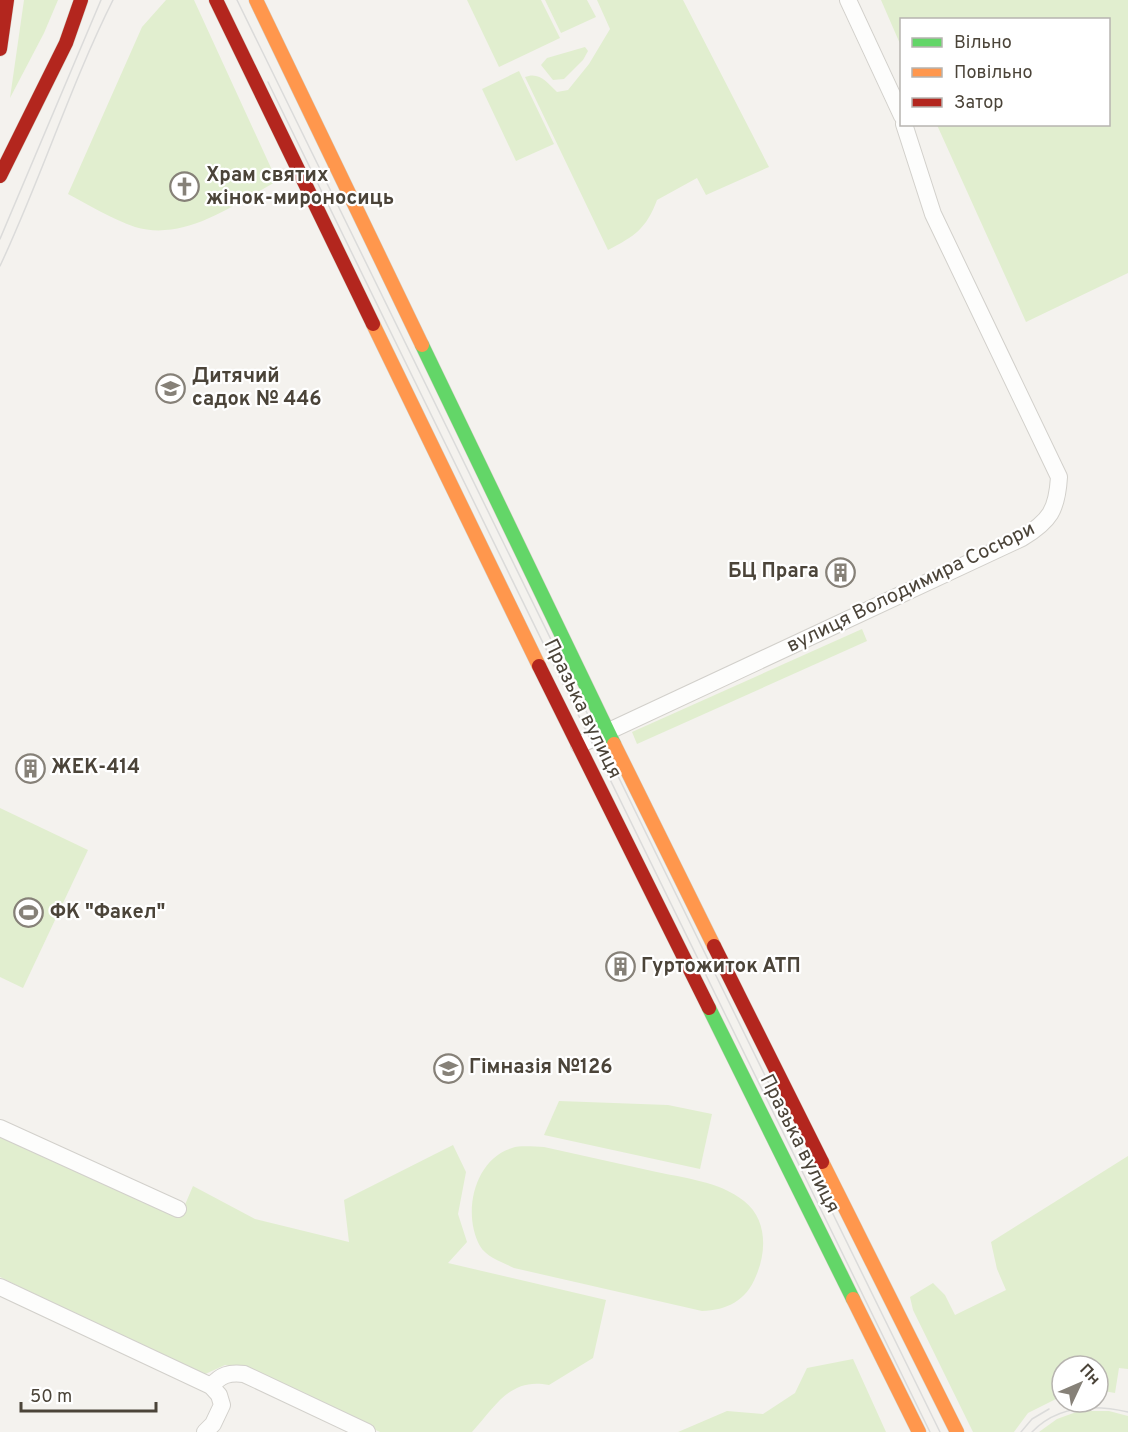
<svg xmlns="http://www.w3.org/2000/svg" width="1128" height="1432" font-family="Overpass,sans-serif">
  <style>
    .green { fill: #e1eecf }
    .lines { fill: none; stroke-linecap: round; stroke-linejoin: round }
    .street-casing { stroke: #d2d0cb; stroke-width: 18 }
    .fast-casing { stroke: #d3cfc5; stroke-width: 15 }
    .slow-casing { stroke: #d3cfc5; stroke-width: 15 }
    .jam-casing { stroke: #d3cfc5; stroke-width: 15 }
    .street { stroke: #fdfdfc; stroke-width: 16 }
    .fast { stroke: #63d668; stroke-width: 14 }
    .slow { stroke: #ff974d; stroke-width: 14 }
    .jam { stroke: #b3261e; stroke-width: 14 }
    .tram { stroke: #dbdbda; stroke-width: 1.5 }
    .labels { text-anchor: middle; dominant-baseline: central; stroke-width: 4.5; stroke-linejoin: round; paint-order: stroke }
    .poi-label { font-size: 20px; font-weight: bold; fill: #4b4439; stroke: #fff; text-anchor: start }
    .street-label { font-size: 20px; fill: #4b4439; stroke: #fff }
  </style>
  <rect width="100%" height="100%" fill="#f4f2ee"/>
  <g class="green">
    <polygon points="24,0 58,0 44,33 10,98"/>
    <path d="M166,0H194L277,181C235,204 185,242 135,227C112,219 89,205 68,194L142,27Z"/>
    <polygon points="467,0 541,0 560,38 499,67"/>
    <polygon points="545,0 587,0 596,17 561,33"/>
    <path d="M597,0H683L769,167L706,195L697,178L657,200C646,229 635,236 608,250L525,77C539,71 548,83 557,92L568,90L589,64L610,29Z"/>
    <polygon points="881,0 1128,0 1128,273 1026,322 937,125 1108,124 1108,20 902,20 901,46"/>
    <polygon points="585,47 588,51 583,60 564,79 553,80 541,65 547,58"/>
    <polygon points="519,71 554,144 516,161 482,89"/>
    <polygon points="862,629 867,641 637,744 632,732"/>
    <polygon points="0,808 88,850 23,988 0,977"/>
    <polygon points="559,1101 668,1105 712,1114 700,1169 544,1135"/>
    <path d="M0,1135L184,1207L193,1186L255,1219L349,1242L344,1200L453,1145L466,1172L458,1214L467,1242L448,1263L606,1300L593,1358L549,1385C510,1377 496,1406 472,1432H380L242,1368L225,1365L201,1376L0,1277Z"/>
    <path d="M544,1147C580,1155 616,1163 652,1171C683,1178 719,1181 744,1201C767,1219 767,1251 756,1276C746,1301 727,1310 702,1311L514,1268C504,1263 486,1257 480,1246C462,1214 474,1159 512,1148C521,1145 535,1147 544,1147Z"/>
    <polygon points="1128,1156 1128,1369 1119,1368 1115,1393 1098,1390 1098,1366 1062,1366 1062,1396 1028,1413 1014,1432 973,1432 913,1310 910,1297 933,1283 945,1295 955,1315 1006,1290 997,1269 991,1242"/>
    <polygon points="853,1359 886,1432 678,1432 727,1411 763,1414 795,1393 807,1368"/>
    <polygon points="1079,1411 1109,1411 1128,1416 1128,1432 1039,1432 1057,1419"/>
  </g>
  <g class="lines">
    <defs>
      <g id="street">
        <polyline points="848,0 902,116"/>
        <path d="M579,745L1022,538C1050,521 1057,510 1059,477L933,214L904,124"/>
        <polyline points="0,1128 178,1209"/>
        <polyline points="0,1287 211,1386 219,1395 222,1405 213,1424 205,1432"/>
        <path d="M211,1386C221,1375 229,1372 244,1374L367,1432"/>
      </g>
      <g id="fast">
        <polyline points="422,345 614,744"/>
        <polyline points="709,1008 853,1299"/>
      </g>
      <g id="slow">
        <polyline points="256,0 422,345"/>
        <polyline points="373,324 539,666"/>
        <polyline points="614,744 714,946"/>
        <polyline points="822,1162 957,1432"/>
        <polyline points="853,1299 919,1432"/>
      </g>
      <g id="jam">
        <polyline points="216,0 373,324"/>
        <polyline points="0,49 7,0"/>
        <polyline points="0,176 66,43 81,0"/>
        <polyline points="539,666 709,1008"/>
        <polyline points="714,946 822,1162"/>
      </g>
    </defs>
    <use href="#street" class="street-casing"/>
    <use href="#fast" class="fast-casing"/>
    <use href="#slow" class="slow-casing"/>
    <use href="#jam" class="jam-casing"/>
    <use href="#street" class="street"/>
    <use href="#fast" class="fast"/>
    <use href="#slow" class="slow"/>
    <use href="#jam" class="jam"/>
    <g class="tram">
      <polyline points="237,0 940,1432"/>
      <polyline points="268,82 930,1432"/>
      <polyline points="0,239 101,0"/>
      <path d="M0,266C41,179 70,86 113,0"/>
      <polyline points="1021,1432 1032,1419 1049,1409"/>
      <path d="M1032,1432C1058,1405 1093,1404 1128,1412"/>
    </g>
  </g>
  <defs>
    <symbol id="church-ring" viewBox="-11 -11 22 22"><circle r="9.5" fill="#fff" stroke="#868178" stroke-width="1.5"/><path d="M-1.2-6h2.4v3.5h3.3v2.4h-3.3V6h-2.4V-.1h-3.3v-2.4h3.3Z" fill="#868178"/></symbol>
    <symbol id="school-ring" viewBox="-11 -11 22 22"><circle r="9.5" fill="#fff" stroke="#868178" stroke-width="1.5"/><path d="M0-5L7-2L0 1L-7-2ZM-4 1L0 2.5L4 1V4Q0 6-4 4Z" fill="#868178"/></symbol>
    <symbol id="building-ring" viewBox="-11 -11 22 22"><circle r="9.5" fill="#fff" stroke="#868178" stroke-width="1.5"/><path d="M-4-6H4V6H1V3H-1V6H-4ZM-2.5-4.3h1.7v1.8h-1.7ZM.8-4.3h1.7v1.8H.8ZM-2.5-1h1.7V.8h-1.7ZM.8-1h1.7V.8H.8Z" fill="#868178"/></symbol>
    <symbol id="stadium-ring" viewBox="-11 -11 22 22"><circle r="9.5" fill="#fff" stroke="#868178" stroke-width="1.5"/><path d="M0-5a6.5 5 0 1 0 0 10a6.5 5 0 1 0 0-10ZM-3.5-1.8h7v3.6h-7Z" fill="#868178"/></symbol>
  </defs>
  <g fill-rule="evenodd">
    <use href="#church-ring" x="168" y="170" width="33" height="33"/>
    <use href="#school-ring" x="154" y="372" width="33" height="33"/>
    <use href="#building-ring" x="824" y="556" width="33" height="33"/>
    <use href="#building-ring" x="14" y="752" width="33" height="33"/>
    <use href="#stadium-ring" x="12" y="896" width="33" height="33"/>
    <use href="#building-ring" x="604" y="950" width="33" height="33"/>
    <use href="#school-ring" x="432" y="1052" width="33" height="33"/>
  </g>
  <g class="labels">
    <g class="poi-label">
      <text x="206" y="176">Храм святих<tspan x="206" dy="23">жінок-мироносиць</tspan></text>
      <text x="192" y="377">Дитячий<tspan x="192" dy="23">садок № 446</tspan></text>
      <text x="819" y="572" text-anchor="end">БЦ Прага</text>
      <text x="51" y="768">ЖЕК-414</text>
      <text x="50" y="913">ФК "Факел"</text>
      <text x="641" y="967">Гуртожиток АТП</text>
      <text x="469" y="1068">Гімназія №126</text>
    </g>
    <g class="street-label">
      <text transform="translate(911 588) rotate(-26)">вулиця Володимира Сосюри</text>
      <text transform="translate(582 709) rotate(64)">Празька вулиця</text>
      <text transform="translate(799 1144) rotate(63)">Празька вулиця</text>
    </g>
  </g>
  <rect x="900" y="18" width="210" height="108" fill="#ffffff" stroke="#b7b4b0" stroke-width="1.5"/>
  <rect x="912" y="38" width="30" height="9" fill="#63d668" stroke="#b7b4b0" stroke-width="1.5"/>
  <text x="954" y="48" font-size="18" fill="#4b4439">Вільно</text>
  <rect x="912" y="68" width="30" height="9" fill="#ff974d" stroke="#b7b4b0" stroke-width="1.5"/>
  <text x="954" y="78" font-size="18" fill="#4b4439">Повільно</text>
  <rect x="912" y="98" width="30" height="9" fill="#b3261e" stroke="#b7b4b0" stroke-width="1.5"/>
  <text x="954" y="108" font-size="18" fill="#4b4439">Затор</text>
  <g transform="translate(1080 1384) rotate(46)"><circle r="28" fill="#ffffff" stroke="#b7b4b0" stroke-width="1.5"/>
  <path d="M0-4.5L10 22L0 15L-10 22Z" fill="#868178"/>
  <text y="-9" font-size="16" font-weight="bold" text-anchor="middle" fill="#4b4439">Пн</text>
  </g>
  <path d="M21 1402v9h135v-9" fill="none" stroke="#4b4439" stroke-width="3"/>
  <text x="30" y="1402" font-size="18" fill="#4b4439" stroke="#ffffff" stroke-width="4.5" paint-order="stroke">50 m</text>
</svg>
